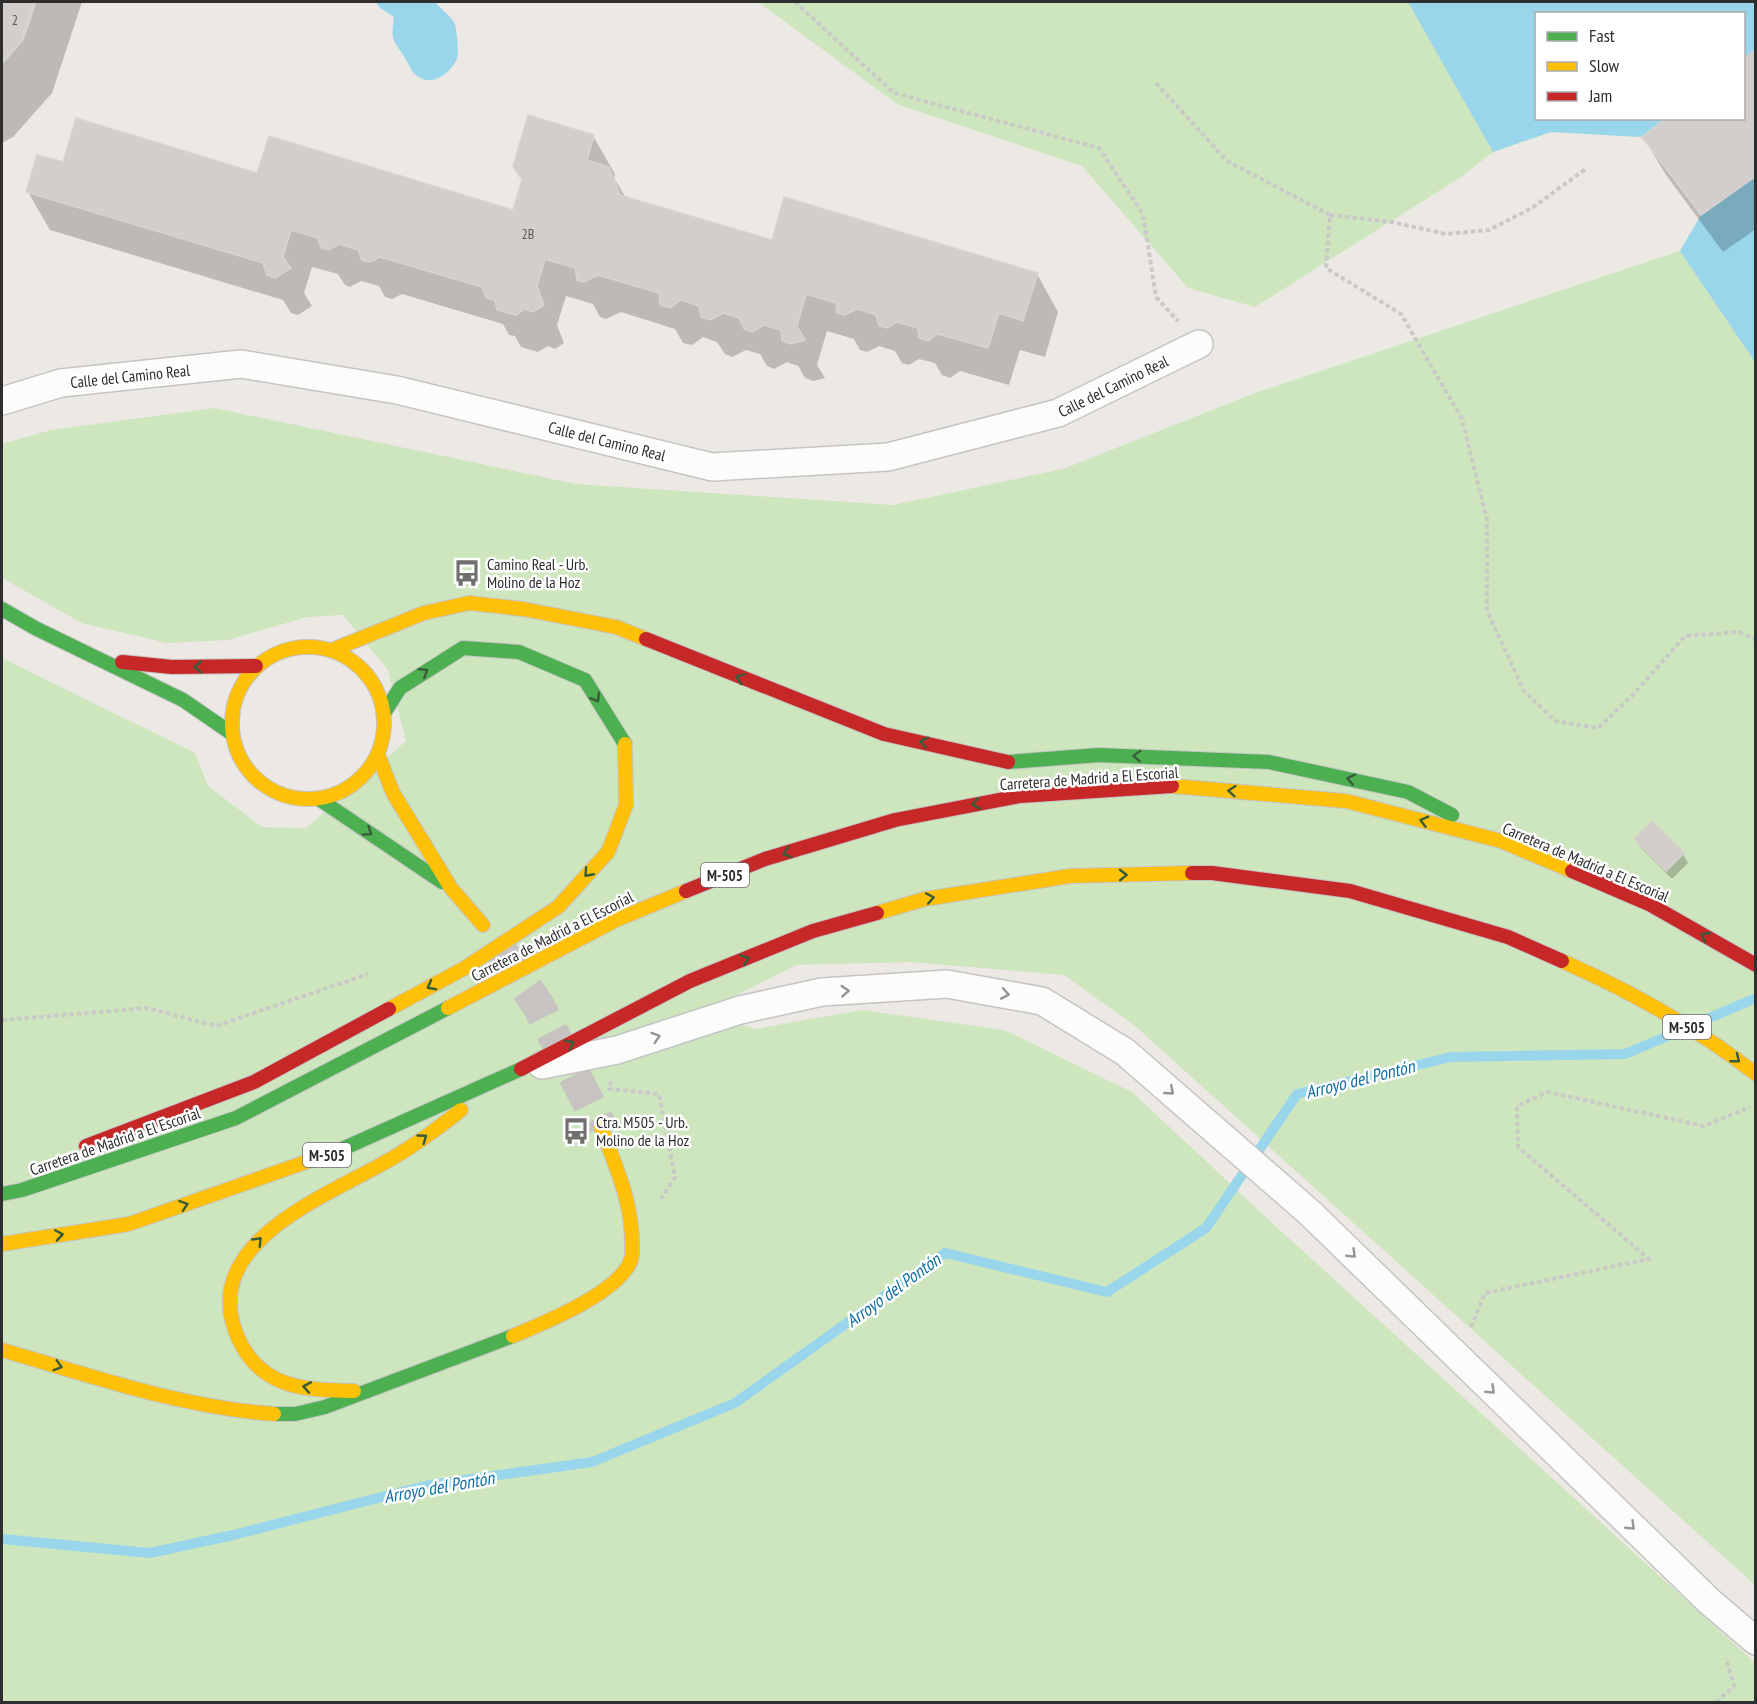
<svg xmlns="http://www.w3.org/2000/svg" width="1757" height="1704" font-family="'PT Sans Narrow',sans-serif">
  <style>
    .green { fill: #cee6be }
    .water { fill: #99d6ec }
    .shadow { fill: #0003 }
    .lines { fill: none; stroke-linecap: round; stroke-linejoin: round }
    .stream { stroke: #99d6ec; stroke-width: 10 }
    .building { fill: #d1cecb; stroke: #d7d4d0; stroke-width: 1.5 }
    .highway-tunnel { stroke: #c6c3c0; stroke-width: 33; stroke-dasharray: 33 16; stroke-linecap: butt }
    .street-casing { stroke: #c5c4c5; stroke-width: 30 }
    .fast-casing { stroke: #c5c4c5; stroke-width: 16 }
    .slow-casing { stroke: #c5c4c5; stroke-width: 16 }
    .jam-casing { stroke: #c5c4c5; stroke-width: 16 }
    .path { stroke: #c9c9c8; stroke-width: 4; stroke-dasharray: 4.5 3; stroke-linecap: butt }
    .street { stroke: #fcfcfb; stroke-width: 27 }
    .fast { stroke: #4caf50; stroke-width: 14 }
    .slow { stroke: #ffc107; stroke-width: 14 }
    .jam { stroke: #c62828; stroke-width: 14 }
    .oneway { stroke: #385b3a }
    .oneway2 { stroke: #959594 }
    .labels { text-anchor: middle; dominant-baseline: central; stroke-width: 5; stroke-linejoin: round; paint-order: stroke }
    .number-label { font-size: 14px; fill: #585857 }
    .shield { fill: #fff; stroke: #6d6d6d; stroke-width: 1.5 }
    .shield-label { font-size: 15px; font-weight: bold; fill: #2e2e2e }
    .street-label { font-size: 16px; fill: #2e2e2e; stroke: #fff }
    .poi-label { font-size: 16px; fill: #2e2e2e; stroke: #fff; text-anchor: start }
    .water-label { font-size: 18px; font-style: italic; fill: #0d6fa3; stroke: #fff }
  </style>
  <rect width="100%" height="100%" fill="#ece8e4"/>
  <g class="green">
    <polygon points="758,2 1755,2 1755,53 1744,62 1744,14 1536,14 1536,118 1667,119 1642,137 1551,132 1493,152 1461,177 1255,307 1188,288 1082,166 897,104"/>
    <polygon points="1680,251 1755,359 1755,1585 1135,1026 1064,975 911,962 796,965 705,1011 755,1029 862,1010 1004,1030 1132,1092 1269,1220 1755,1663 1755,1702 2,1702 2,658 195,753 208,786 262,827 306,828 406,741 388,670 343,615 307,617 228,640 167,643 82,623 2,578 2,444 51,430 215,408 576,484 893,505 1063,469 1255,393"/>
  </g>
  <g class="water">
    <path d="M376,2H435C440,8 449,15 454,22C457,28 459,52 457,59C450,74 431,88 416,75C411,72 410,65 406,60C394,39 390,44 394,17L380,8Z"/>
    <polygon points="1408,2 1755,2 1755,49 1744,59 1744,14 1536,14 1536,118 1666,119 1642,137 1551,132 1493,152"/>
    <polygon points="1755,176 1755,362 1680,251 1701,215"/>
  </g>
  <g class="shadow">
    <polygon points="2,2 82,2 52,93 13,137 2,143"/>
    <polygon points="1756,51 1756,229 1723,252 1666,175 1644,138 1744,118 1744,60"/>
    <polygon points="593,136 615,174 614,178 626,198 773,242 1037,274 1058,312 1045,357 1020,350 1009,385 960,371 950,378 942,375 935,363 919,359 909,365 902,363 895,351 879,346 867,352 860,350 854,339 827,331 817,365 825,378 813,381 805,378 798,366 787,362 774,369 767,366 760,354 746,350 732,357 725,354 717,342 703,337 692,345 683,343 675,329 621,312 606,319 600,317 593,304 566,296 557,325 564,343 555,349 548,346 538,352 521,347 515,336 509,335 503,324 402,294 392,299 385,297 379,286 361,281 350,287 345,285 338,274 312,267 304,293 312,306 298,315 291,313 283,300 50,230 28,192 64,164 258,174 514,212"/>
    <polygon points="1635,839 1683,854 1688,863 1672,879 1641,848"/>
  </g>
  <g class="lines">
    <g class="stream">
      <polyline points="1695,1024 1756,998"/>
      <polyline points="2,1539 150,1553 233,1535 429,1485 592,1462 735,1403 945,1253 1107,1292 1206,1228 1297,1094 1451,1057 1625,1054 1680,1031"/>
    </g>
  </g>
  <g class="building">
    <polygon points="2,2 36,2 23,40 2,64"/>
    <polygon points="2,2 34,2 22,39 2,62"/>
    <polygon points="1756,49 1756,176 1701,215 1642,137 1666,118 1744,118 1744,59"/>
    <polygon points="528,115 594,135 587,160 609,167 620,195 772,240 784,197 1038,273 1023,321 999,313 988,348 938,334 928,341 919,338 918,328 897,322 887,328 879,326 876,315 857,309 845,315 837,313 836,303 806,294 797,326 805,340 791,344 782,341 781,330 764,325 752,332 744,329 739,318 724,313 710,320 701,317 699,306 681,300 670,308 660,305 659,293 598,275 584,282 577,280 575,268 545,259 537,286 544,305 533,312 525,309 516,315 497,310 495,300 486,298 482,287 380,257 370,262 362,260 358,250 339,244 328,250 321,248 318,238 291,230 283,257 291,268 275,278 267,275 263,263 26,192 37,155 63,162 76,118 257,173 269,136 513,210 522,180 513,166"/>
    <polygon points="1652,821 1684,853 1666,871 1634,839"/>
  </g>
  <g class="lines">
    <polyline class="highway-tunnel" points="499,949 538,1005 601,1127"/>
    <defs>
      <g id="street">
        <polyline points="2,401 61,383 241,364 397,390 712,467 888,457 1058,413 1199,344"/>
        <polyline points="542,1065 617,1050 740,1010 822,992 947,984 1042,1001 1125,1052 1310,1213 1710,1602 1756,1641"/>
      </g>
      <g id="fast">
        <polyline points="2,609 35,628 183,700 231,733"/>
        <polyline points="384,713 400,688 463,648 519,652 585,680 625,744"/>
        <polyline points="1008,762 1099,755 1269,762 1408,792 1452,815"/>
        <polyline points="319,799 442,882"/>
        <polyline points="309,1161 331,1154 521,1069"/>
        <polyline points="2,1194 22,1190 236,1118 448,1008"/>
        <polyline points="274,1414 295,1414 325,1407 513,1336"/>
      </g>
      <g id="slow">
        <circle cx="308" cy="723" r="76"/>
        <polyline points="332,650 424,613 469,603 523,609 616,627 646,639"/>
        <polyline points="378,755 393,793 451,888 483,925"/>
        <polyline points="1172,786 1346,801 1501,841 1572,871"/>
        <polyline points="877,913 925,899 1070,876 1192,873"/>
        <path d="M1562,961C1630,991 1697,1028 1756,1074"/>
        <polyline points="448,1008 616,920 686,891"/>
        <polyline points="389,1009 463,969 558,907 608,852 626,805 625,744"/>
        <polyline points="2,1244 129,1224 309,1161"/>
        <path d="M513,1336C544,1323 619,1293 631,1260C633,1254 632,1248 632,1242C632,1201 615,1165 601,1127"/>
        <path d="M2,1350C92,1376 180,1407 274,1414"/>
        <path d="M354,1391C307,1390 263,1389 240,1342C193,1247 320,1199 382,1164C410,1149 436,1130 461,1110"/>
      </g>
      <g id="jam">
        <polyline points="646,639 884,734 1008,762"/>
        <polyline points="122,662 172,667 256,666"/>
        <polyline points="1572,871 1649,904 1756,965"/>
        <polyline points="1192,873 1212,873 1350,891 1508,937 1562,961"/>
        <polyline points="686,891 765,859 895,820 1020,796 1172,786"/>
        <polyline points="521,1069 690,981 813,931 877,913"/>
        <polyline points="86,1146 254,1082 389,1009"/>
      </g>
    </defs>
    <use href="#street" class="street-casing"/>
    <use href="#fast" class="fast-casing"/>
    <use href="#slow" class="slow-casing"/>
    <use href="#jam" class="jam-casing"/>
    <g class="path">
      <polyline points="795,2 894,93 1099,148 1143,214 1156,297 1178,321"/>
      <polyline points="1156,83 1227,161 1330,215 1326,268 1401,314 1462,419 1487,520 1487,611 1524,691 1555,721 1598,728 1632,696 1685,636 1739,632 1756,640"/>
      <polyline points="1330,215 1392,222 1446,234 1489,230 1532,208 1587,168"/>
      <polyline points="2,1020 147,1008 216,1026 368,974"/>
      <polyline points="611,1081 609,1089 659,1094 675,1177 661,1199"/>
      <polyline points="1471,1327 1485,1293 1649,1259 1518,1147 1517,1106 1547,1092 1704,1126 1750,1107"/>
      <polyline points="1716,1702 1734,1686 1726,1658"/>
    </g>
    <use href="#street" class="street"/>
    <use href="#fast" class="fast"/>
    <use href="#slow" class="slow"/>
    <use href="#jam" class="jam"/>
  </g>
  <defs><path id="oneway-chevron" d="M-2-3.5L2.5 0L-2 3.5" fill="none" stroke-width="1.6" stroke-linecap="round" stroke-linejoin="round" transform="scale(1.5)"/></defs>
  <g class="oneway">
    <use href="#oneway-chevron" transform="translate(198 667) rotate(179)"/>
    <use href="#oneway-chevron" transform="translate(424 672) rotate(-32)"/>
    <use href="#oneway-chevron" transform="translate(740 678) rotate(-159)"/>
    <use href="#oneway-chevron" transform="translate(596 698) rotate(58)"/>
    <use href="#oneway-chevron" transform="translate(924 742) rotate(-167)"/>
    <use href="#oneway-chevron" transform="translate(1137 756) rotate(-178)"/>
    <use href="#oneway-chevron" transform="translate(1351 779) rotate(-168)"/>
    <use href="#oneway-chevron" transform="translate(1232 791) rotate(-175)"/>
    <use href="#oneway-chevron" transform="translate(976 804) rotate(169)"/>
    <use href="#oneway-chevron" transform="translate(1424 821) rotate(-165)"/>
    <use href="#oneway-chevron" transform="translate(368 832) rotate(34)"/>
    <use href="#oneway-chevron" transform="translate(787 853) rotate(163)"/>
    <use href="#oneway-chevron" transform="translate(588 873) rotate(132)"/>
    <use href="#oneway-chevron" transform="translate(1123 875) rotate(-1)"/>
    <use href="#oneway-chevron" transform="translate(930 898) rotate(-11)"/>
    <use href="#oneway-chevron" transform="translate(1705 936) rotate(-150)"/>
    <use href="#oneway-chevron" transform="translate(745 959) rotate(-22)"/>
    <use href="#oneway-chevron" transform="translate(431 986) rotate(152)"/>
    <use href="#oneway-chevron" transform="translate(570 1044) rotate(-27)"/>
    <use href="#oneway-chevron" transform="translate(1736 1059) rotate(38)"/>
    <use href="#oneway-chevron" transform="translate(423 1138) rotate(-36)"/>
    <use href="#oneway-chevron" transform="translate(184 1205) rotate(-19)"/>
    <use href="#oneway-chevron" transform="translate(59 1235) rotate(-9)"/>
    <use href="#oneway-chevron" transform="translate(258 1241) rotate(-46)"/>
    <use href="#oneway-chevron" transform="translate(58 1366) rotate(16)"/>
    <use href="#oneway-chevron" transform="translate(307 1387) rotate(-170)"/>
  </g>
  <g class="oneway2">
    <use href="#oneway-chevron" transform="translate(845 991) rotate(-4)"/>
    <use href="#oneway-chevron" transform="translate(1005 994) rotate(10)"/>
    <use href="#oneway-chevron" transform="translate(656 1037) rotate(-18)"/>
    <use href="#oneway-chevron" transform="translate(1170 1091) rotate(41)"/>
    <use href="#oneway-chevron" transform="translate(1352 1254) rotate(44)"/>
    <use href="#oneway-chevron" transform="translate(1491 1390) rotate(44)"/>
    <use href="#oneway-chevron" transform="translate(1631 1526) rotate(44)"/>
  </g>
  <defs>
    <symbol id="bus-bare" viewBox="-9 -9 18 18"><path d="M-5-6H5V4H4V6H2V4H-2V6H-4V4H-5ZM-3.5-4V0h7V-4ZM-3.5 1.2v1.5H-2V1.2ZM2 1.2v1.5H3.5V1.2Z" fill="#706f6e" stroke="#fff" stroke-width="2.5" paint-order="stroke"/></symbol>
  </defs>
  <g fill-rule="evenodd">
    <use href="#bus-bare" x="448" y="554" width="38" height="38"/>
    <use href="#bus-bare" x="557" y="1112" width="38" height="38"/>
  </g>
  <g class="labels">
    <g class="number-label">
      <text x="15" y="20">2</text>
      <text x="528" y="234">2B</text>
    </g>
    <g class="shield">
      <rect x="701" y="863" width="48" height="24" rx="4.5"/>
      <rect x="1663" y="1015" width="48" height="24" rx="4.5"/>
      <rect x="303" y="1143" width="48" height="24" rx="4.5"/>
    </g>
    <g class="shield-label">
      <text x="725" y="875">M-505</text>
      <text x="1687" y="1027">M-505</text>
      <text x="327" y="1155">M-505</text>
    </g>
    <g class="street-label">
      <text transform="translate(130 376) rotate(-6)">Calle del Camino Real</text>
      <text transform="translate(1113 386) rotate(-26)">Calle del Camino Real</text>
      <text transform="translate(607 441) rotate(14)">Calle del Camino Real</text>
      <text transform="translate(1089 778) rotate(-4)">Carretera de Madrid a El Escorial</text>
      <text transform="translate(1586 862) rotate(23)">Carretera de Madrid a El Escorial</text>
      <text transform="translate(552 936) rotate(-27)">Carretera de Madrid a El Escorial</text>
      <text transform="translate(115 1141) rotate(-19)">Carretera de Madrid a El Escorial</text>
    </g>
    <g class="poi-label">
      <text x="487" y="564">Camino Real - Urb.<tspan x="487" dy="18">Molino de la Hoz</tspan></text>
      <text x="596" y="1122">Ctra. M505 - Urb.<tspan x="596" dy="18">Molino de la Hoz</tspan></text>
    </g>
    <g class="water-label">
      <text transform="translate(1360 1079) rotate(-14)">Arroyo del Pontón</text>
      <text transform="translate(893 1290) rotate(-36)">Arroyo del Pontón</text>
      <text transform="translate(439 1487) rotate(-10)">Arroyo del Pontón</text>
    </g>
  </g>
  <rect width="1757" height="1704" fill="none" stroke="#2e2e2e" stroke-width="6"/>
  <rect x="1535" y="12" width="210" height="108" fill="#ffffff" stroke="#ababab" stroke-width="1.5"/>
  <rect x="1547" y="32" width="30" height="9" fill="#4caf50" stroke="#ababab" stroke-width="1.5"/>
  <text x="1589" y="42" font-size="18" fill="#2e2e2e">Fast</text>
  <rect x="1547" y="62" width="30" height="9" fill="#ffc107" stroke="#ababab" stroke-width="1.5"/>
  <text x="1589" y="72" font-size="18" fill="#2e2e2e">Slow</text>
  <rect x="1547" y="92" width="30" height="9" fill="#c62828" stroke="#ababab" stroke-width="1.5"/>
  <text x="1589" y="102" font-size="18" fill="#2e2e2e">Jam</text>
</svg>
